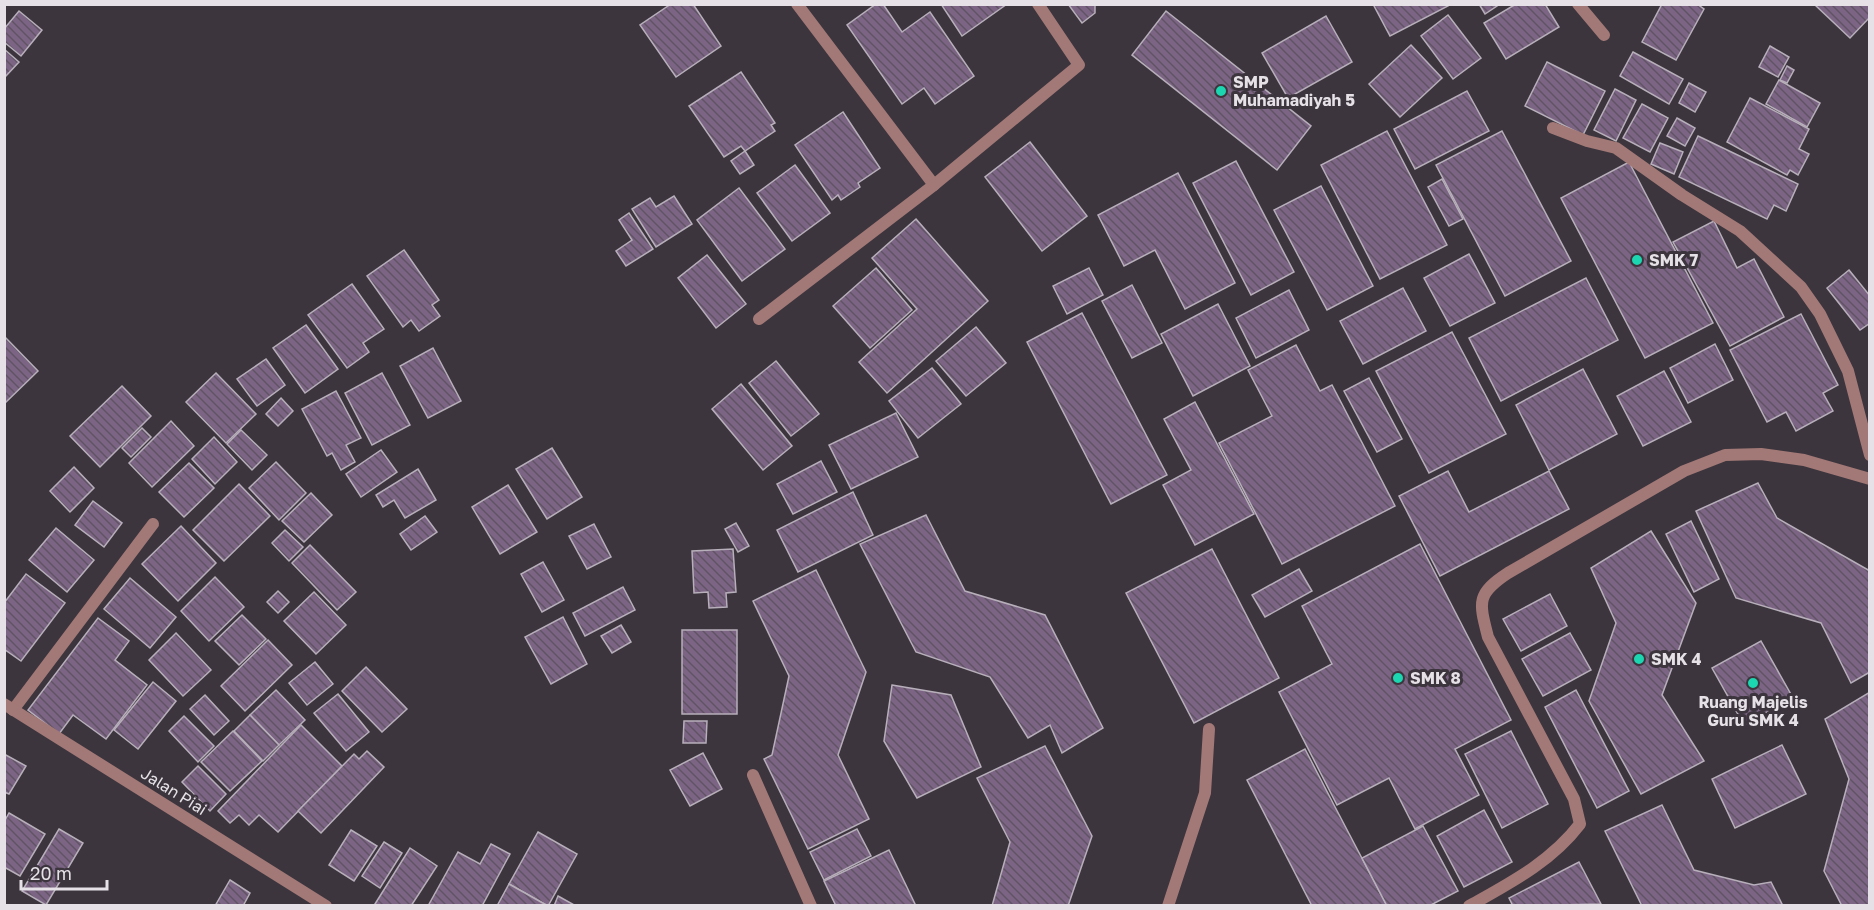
<svg xmlns="http://www.w3.org/2000/svg" width="1874" height="910" font-family="'Golos Text',sans-serif">
  <style>
    .building { fill: url(#building-back-hatch); stroke: #b7afba; stroke-width: 1.5 }
    .lines { fill: none; stroke-linecap: round; stroke-linejoin: round }
    .service { stroke: #a27976; stroke-width: 12 }
    .minor { stroke: #a27976; stroke-width: 12 }
    .tertiary { stroke: #a27976; stroke-width: 12 }
    .poi-dot { fill: #1cd5b1; stroke: #3c353e; stroke-width: 2 }
    .labels { text-anchor: middle; dominant-baseline: central; stroke-width: 6; stroke-linejoin: round; paint-order: stroke }
    .poi-label { font-size: 16px; font-weight: bold; fill: #e6e1e7; stroke: #3c353e; text-anchor: start }
    .street-label { font-size: 16px; fill: #e6e1e7; stroke: #3c353e }
  </style>
  <defs>
    <pattern id="building-back-hatch" width="6" height="6" patternUnits="userSpaceOnUse" patternTransform="scale(1.5)"><rect width="6" height="6" fill="#7c6484"/><path d="M-1 5l2 2M0 0l6 6M5-1l2 2" fill="none" stroke="#605464"/></pattern>
  </defs>
  <rect width="100%" height="100%" fill="#3c353e"/>
  <g class="building">
    <polygon points="671,4 693,4 721,46 676,77 640,25"/>
    <polygon points="876,4 883,4 902,32 930,12 974,76 935,104 924,88 902,104 847,25"/>
    <polygon points="941,4 1007,4 962,36"/>
    <polygon points="1068,4 1095,4 1095,13 1082,23"/>
    <polygon points="1373,4 1447,4 1448,6 1390,36"/>
    <polygon points="1479,4 1500,4 1485,14"/>
    <polygon points="1516,4 1545,4 1559,27 1506,59 1484,23"/>
    <polygon points="1662,4 1697,4 1704,9 1676,60 1642,42"/>
    <polygon points="1814,4 1870,4 1870,17 1850,38"/>
    <polygon points="19,11 42,30 21,56 4,42 4,29"/>
    <polygon points="1166,11 1311,126 1277,170 1132,55"/>
    <polygon points="1448,15 1481,58 1453,79 1421,36"/>
    <polygon points="1326,16 1352,62 1288,98 1262,53"/>
    <polygon points="1411,45 1442,78 1400,117 1369,84"/>
    <polygon points="1770,46 1789,57 1778,77 1759,67"/>
    <polygon points="4,49 19,62 4,78"/>
    <polygon points="1633,52 1683,79 1669,104 1620,76"/>
    <polygon points="1547,62 1605,91 1583,135 1525,106"/>
    <polygon points="1787,66 1794,70 1787,83 1780,80"/>
    <polygon points="741,72 775,123 771,125 775,131 745,151 741,146 724,157 689,106"/>
    <polygon points="1779,80 1820,103 1807,127 1766,104"/>
    <polygon points="1689,83 1706,92 1695,112 1679,103"/>
    <polygon points="1615,89 1636,100 1616,141 1594,130"/>
    <polygon points="1467,91 1489,131 1415,169 1394,129"/>
    <polygon points="1750,98 1809,129 1799,149 1809,154 1798,175 1790,170 1787,175 1727,142"/>
    <polygon points="1642,104 1668,118 1650,152 1623,138"/>
    <polygon points="843,112 880,168 858,183 860,187 841,200 838,195 832,200 795,145"/>
    <polygon points="1677,118 1695,128 1685,146 1667,136"/>
    <polygon points="1387,131 1447,245 1380,279 1321,165"/>
    <polygon points="1502,131 1571,261 1505,296 1436,165"/>
    <polygon points="1698,136 1798,184 1786,211 1774,205 1767,219 1679,177"/>
    <polygon points="1030,142 1087,216 1042,251 985,177"/>
    <polygon points="1660,143 1683,152 1674,174 1651,164"/>
    <polygon points="745,151 754,165 740,174 731,161"/>
    <polygon points="1236,161 1294,272 1251,295 1193,183"/>
    <polygon points="1629,162 1713,323 1645,358 1561,198"/>
    <polygon points="795,165 830,213 792,241 757,193"/>
    <polygon points="1178,173 1235,283 1185,309 1155,250 1124,266 1098,215"/>
    <polygon points="1442,179 1463,219 1449,226 1428,187"/>
    <polygon points="1321,186 1373,286 1327,310 1274,210"/>
    <polygon points="739,188 785,249 742,281 697,220"/>
    <polygon points="674,196 692,224 656,247 632,209 650,198 656,207"/>
    <polygon points="629,213 653,249 626,266 616,251 632,240 619,220"/>
    <polygon points="916,219 988,301 887,393 859,362 917,309 872,258"/>
    <polygon points="1714,221 1737,268 1754,259 1784,317 1730,346 1673,242"/>
    <polygon points="404,250 439,300 432,305 440,316 419,331 411,320 403,327 367,276"/>
    <polygon points="1469,254 1495,303 1450,326 1424,278"/>
    <polygon points="707,255 746,304 716,328 678,278"/>
    <polygon points="876,268 912,310 870,348 833,306"/>
    <polygon points="1089,268 1103,295 1067,314 1053,286"/>
    <polygon points="1849,270 1870,296 1870,323 1860,330 1827,288"/>
    <polygon points="1586,278 1618,340 1501,401 1469,338"/>
    <polygon points="352,284 384,329 363,343 369,352 347,368 308,315"/>
    <polygon points="1132,285 1162,343 1132,358 1102,301"/>
    <polygon points="1403,288 1426,331 1363,364 1340,321"/>
    <polygon points="1289,290 1309,330 1256,358 1236,318"/>
    <polygon points="1218,304 1250,366 1193,396 1161,334"/>
    <polygon points="1082,313 1167,475 1111,504 1027,342"/>
    <polygon points="1801,314 1838,385 1823,393 1833,411 1796,431 1786,412 1767,422 1730,350"/>
    <polygon points="306,325 338,369 305,393 273,348"/>
    <polygon points="976,327 1006,363 966,396 936,361"/>
    <polygon points="1452,332 1506,434 1429,473 1376,371"/>
    <polygon points="4,336 38,371 4,404"/>
    <polygon points="1715,344 1733,380 1688,403 1670,368"/>
    <polygon points="1296,345 1320,391 1332,385 1395,506 1282,564 1219,443 1272,416 1248,370"/>
    <polygon points="433,348 461,401 428,418 400,366"/>
    <polygon points="266,359 285,385 257,406 237,379"/>
    <polygon points="776,361 819,414 791,436 749,383"/>
    <polygon points="932,368 961,404 918,438 889,401"/>
    <polygon points="1583,369 1617,434 1549,470 1516,405"/>
    <polygon points="1664,371 1691,422 1643,446 1617,396"/>
    <polygon points="216,373 256,414 226,443 186,402"/>
    <polygon points="382,373 410,425 372,445 345,393"/>
    <polygon points="1369,378 1402,439 1377,452 1344,391"/>
    <polygon points="741,384 792,446 763,470 712,409"/>
    <polygon points="122,386 151,416 100,467 70,436"/>
    <polygon points="336,391 361,438 346,445 355,462 341,470 332,453 327,456 302,409"/>
    <polygon points="281,398 293,411 278,426 266,414"/>
    <polygon points="1195,402 1254,514 1195,545 1163,485 1191,470 1164,419"/>
    <polygon points="896,413 918,457 851,489 829,445"/>
    <polygon points="171,421 194,446 152,487 129,463"/>
    <polygon points="142,428 151,437 131,457 122,448"/>
    <polygon points="241,430 267,455 252,470 227,444"/>
    <polygon points="214,437 237,462 215,484 192,459"/>
    <polygon points="552,448 582,497 547,519 516,469"/>
    <polygon points="381,450 397,472 361,497 346,474"/>
    <polygon points="821,461 837,492 793,514 777,484"/>
    <polygon points="276,462 306,493 279,520 249,488"/>
    <polygon points="189,463 214,488 184,517 159,492"/>
    <polygon points="74,467 94,488 70,512 50,491"/>
    <polygon points="418,469 436,500 405,518 394,500 383,507 376,495"/>
    <polygon points="1448,471 1469,512 1549,471 1569,509 1440,576 1399,496"/>
    <polygon points="1758,483 1777,518 1870,571 1870,672 1851,683 1821,623 1736,598 1696,511"/>
    <polygon points="239,484 270,516 224,561 193,530"/>
    <polygon points="508,485 537,532 500,554 472,507"/>
    <polygon points="853,492 873,535 798,572 777,530"/>
    <polygon points="311,493 332,515 304,542 282,521"/>
    <polygon points="93,501 122,523 104,547 75,525"/>
    <polygon points="926,515 965,591 1045,615 1103,728 1062,753 1050,725 1028,738 990,677 916,652 860,544"/>
    <polygon points="425,516 437,532 411,550 400,534"/>
    <polygon points="1691,521 1719,579 1694,592 1666,534"/>
    <polygon points="736,523 749,546 738,552 725,529"/>
    <polygon points="594,524 611,557 587,569 569,536"/>
    <polygon points="181,526 216,563 178,601 142,564"/>
    <polygon points="56,528 94,560 67,592 29,560"/>
    <polygon points="285,530 303,547 289,561 272,543"/>
    <polygon points="1651,531 1696,603 1662,695 1704,761 1641,794 1589,701 1616,623 1591,568"/>
    <polygon points="1420,544 1511,720 1455,749 1479,795 1415,829 1389,778 1337,805 1279,692 1332,664 1302,606"/>
    <polygon points="310,545 356,592 337,610 292,563"/>
    <polygon points="733,549 736,592 726,593 727,607 709,608 708,592 694,593 692,551"/>
    <polygon points="1212,549 1279,678 1194,723 1126,593"/>
    <polygon points="543,562 564,600 542,612 521,574"/>
    <polygon points="1299,569 1312,591 1265,617 1252,595"/>
    <polygon points="816,570 866,672 838,755 869,819 808,849 764,759 772,755 789,676 753,601"/>
    <polygon points="26,574 65,603 21,661 4,649 4,603"/>
    <polygon points="215,577 244,607 209,641 181,611"/>
    <polygon points="130,578 176,617 150,648 104,609"/>
    <polygon points="623,587 635,610 585,636 573,613"/>
    <polygon points="278,591 289,602 278,613 267,602"/>
    <polygon points="314,592 346,625 316,654 284,621"/>
    <polygon points="1550,594 1567,626 1521,651 1503,619"/>
    <polygon points="242,615 266,639 239,665 215,641"/>
    <polygon points="563,617 587,664 551,684 525,637"/>
    <polygon points="98,618 129,641 115,660 147,685 106,739 73,715 59,734 28,710"/>
    <polygon points="621,625 631,642 612,653 601,636"/>
    <rect x="682" y="630" width="55" height="84"/>
    <polygon points="176,633 211,670 183,696 149,660"/>
    <polygon points="1570,633 1591,670 1543,696 1522,659"/>
    <polygon points="268,640 292,665 245,711 221,686"/>
    <polygon points="1761,641 1793,698 1744,725 1712,668"/>
    <polygon points="315,662 333,684 307,705 289,683"/>
    <polygon points="366,667 407,709 382,732 342,691"/>
    <polygon points="153,682 176,701 138,749 114,730"/>
    <polygon points="892,685 951,695 981,767 917,798 884,741"/>
    <polygon points="276,690 305,720 279,745 250,715"/>
    <polygon points="1576,690 1629,791 1597,808 1545,707"/>
    <polygon points="1870,692 1870,906 1842,906 1824,871 1849,779 1825,719"/>
    <polygon points="338,694 369,732 346,751 314,713"/>
    <polygon points="205,695 229,721 214,735 190,709"/>
    <polygon points="250,715 279,745 263,761 234,731"/>
    <polygon points="184,716 214,746 198,762 169,731"/>
    <polygon points="684,721 707,721 706,743 683,743"/>
    <polygon points="301,725 342,766 278,832 259,815 249,825 239,815 230,823 218,811"/>
    <polygon points="233,731 262,761 230,791 201,762"/>
    <polygon points="1511,731 1548,804 1502,828 1465,754"/>
    <polygon points="1782,745 1806,794 1735,828 1712,779"/>
    <polygon points="1045,746 1092,836 1068,906 992,906 1010,842 977,778"/>
    <polygon points="1305,749 1334,805 1387,906 1312,906 1247,780"/>
    <polygon points="367,751 384,767 321,833 298,811 354,754 359,759"/>
    <polygon points="703,753 722,789 690,806 670,770"/>
    <polygon points="4,754 26,766 9,794 4,792"/>
    <polygon points="198,766 226,794 210,811 182,782"/>
    <polygon points="1662,805 1694,870 1754,885 1771,882 1783,906 1642,906 1605,831"/>
    <polygon points="1484,810 1512,862 1464,887 1437,836"/>
    <polygon points="9,813 45,834 20,876 4,867 4,822"/>
    <polygon points="1423,826 1458,891 1429,906 1387,906 1362,858"/>
    <polygon points="59,829 83,843 46,905 22,891"/>
    <polygon points="857,829 871,856 824,880 810,852"/>
    <polygon points="351,830 377,846 354,881 329,865"/>
    <polygon points="538,832 577,854 548,906 509,884"/>
    <polygon points="384,842 402,853 380,888 362,876"/>
    <polygon points="491,844 510,854 482,906 428,906 458,852 480,864"/>
    <polygon points="410,848 437,866 411,906 377,906 375,904"/>
    <polygon points="889,850 916,906 836,906 824,881"/>
    <polygon points="1579,862 1601,904 1513,906 1509,898"/>
    <polygon points="230,880 250,893 243,906 215,906"/>
    <polygon points="509,884 548,906 497,906"/>
    <polygon points="558,896 576,906 554,906"/>
  </g>
  <g class="lines">
    <polyline class="service" points="1168,906 1205,793 1209,729"/>
    <g class="minor">
      <polyline points="797,4 934,185 1079,65 1038,4"/>
      <polyline points="1578,4 1604,35"/>
      <polyline points="1553,128 1587,141 1616,148 1682,195 1740,231 1801,287 1820,314 1848,371 1870,455"/>
      <polyline points="759,319 934,185"/>
      <polyline points="13,710 153,524"/>
      <polyline points="753,775 811,906"/>
      <path d="M1469,906C1510,883 1551,862 1580,824L1574,799L1488,637C1479,602 1476,594 1508,573L1684,471L1725,455L1761,454L1804,460L1870,479"/>
    </g>
    <polyline class="tertiary" points="4,704 326,906"/>
  </g>
  <g class="poi-dot">
    <circle cx="1221" cy="91" r="6"/>
    <circle cx="1637" cy="260" r="6"/>
    <circle cx="1639" cy="659" r="6"/>
    <circle cx="1398" cy="678" r="6"/>
    <circle cx="1753" cy="683" r="6"/>
  </g>
  <g class="labels">
    <g class="poi-label">
      <text x="1233" y="82">SMP<tspan x="1233" dy="18">Muhamadiyah 5</tspan></text>
      <text x="1649" y="260">SMK 7</text>
      <text x="1651" y="659">SMK 4</text>
      <text x="1410" y="678">SMK 8</text>
      <text x="1753" y="702" text-anchor="middle">Ruang Majelis<tspan x="1753" dy="18">Guru SMK 4</tspan></text>
    </g>
    <g class="street-label">
      <text transform="translate(174 791) rotate(32)">Jalan Piai</text>
    </g>
  </g>
  <rect width="1874" height="910" fill="none" stroke="#e6e1e7" stroke-width="12"/>
  <path d="M21 880v9h86v-9" fill="none" stroke="#e6e1e7" stroke-width="3"/>
  <text x="30" y="880" font-size="18" fill="#e6e1e7" stroke="#3c353e" stroke-width="4.5" paint-order="stroke">20 m</text>
</svg>
